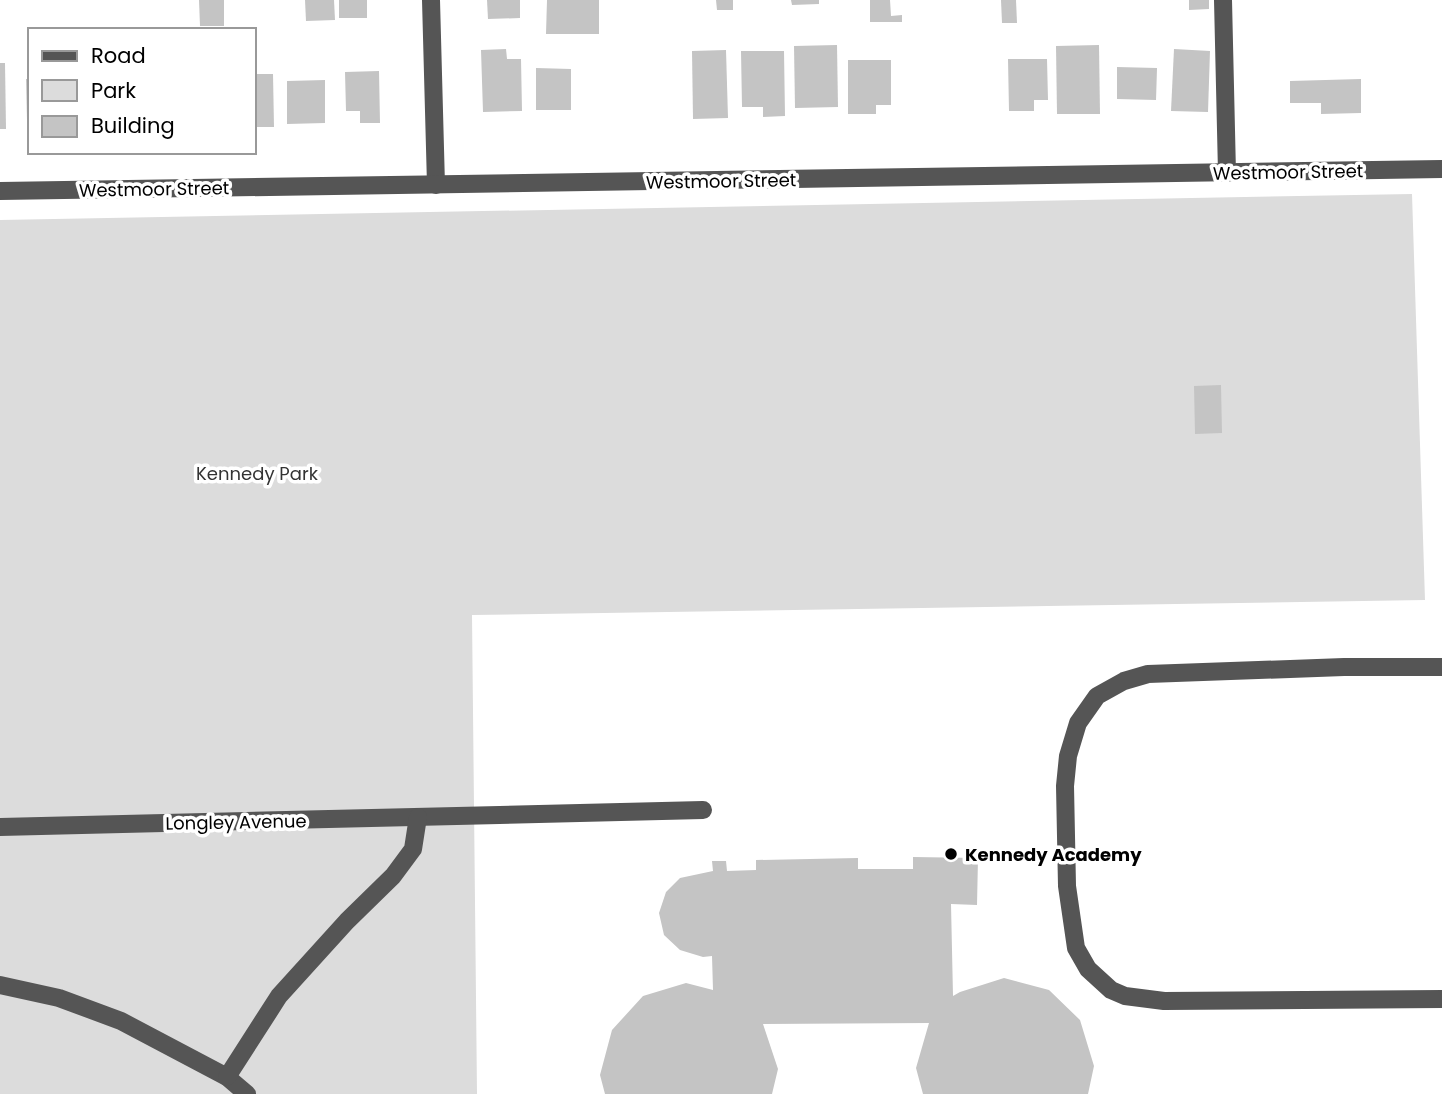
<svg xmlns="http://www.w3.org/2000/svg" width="1442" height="1094" font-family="Poppins,sans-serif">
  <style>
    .green { fill: #dcdcdc }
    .building { fill: #c4c4c4 }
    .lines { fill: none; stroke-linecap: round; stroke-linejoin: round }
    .minor { stroke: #555; stroke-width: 18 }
    .poi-dot { fill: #000; stroke: #fff; stroke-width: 2.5 }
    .labels { text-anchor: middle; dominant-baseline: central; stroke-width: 7; stroke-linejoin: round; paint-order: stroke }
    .street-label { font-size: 18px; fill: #000; stroke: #fff }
    .park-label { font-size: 18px; fill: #333; stroke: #fff }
    .poi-label { font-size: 18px; font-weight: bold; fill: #000; stroke: #fff; text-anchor: start }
  </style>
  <rect width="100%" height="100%" fill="#fff"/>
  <polygon class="green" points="1412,194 1425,600 472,615 477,1094 0,1094 0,220"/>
  <g class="building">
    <polygon points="199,0 224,0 224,26 200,26"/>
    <polygon points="305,0 334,0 335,20 306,21"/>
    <rect x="339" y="0" width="28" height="18"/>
    <polygon points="487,0 520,0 520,18 488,19"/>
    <polygon points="547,0 599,0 599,34 546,34"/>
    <polygon points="716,0 733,0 733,10 717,10"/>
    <polygon points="791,0 819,0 819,4 792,5"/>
    <polygon points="870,0 890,0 891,16 902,15 902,22 870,22"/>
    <polygon points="1001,0 1016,0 1017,23 1002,23"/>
    <polygon points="1189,0 1209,0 1209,9 1189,10"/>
    <polygon points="837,45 838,107 795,108 794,46"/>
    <polygon points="1099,45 1100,114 1057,114 1056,46"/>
    <polygon points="506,49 507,59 521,59 522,111 483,112 481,50"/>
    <polygon points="1174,49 1210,51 1208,112 1171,111"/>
    <polygon points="726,50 728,118 693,119 692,51"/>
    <polygon points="741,51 784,51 785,116 763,117 763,107 742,107"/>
    <polygon points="1008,59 1047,59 1048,100 1034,100 1034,111 1009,111"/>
    <polygon points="848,60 891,60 891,105 876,105 876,114 848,114"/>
    <polygon points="0,63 5,63 6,129 0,129"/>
    <polygon points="1117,67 1157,68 1156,100 1117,99"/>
    <polygon points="536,68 571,69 571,110 536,110"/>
    <polygon points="379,71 380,123 360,123 360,111 346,111 345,72"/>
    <polygon points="254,74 273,74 274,127 254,127"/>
    <polygon points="26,79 30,79 30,120 27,120"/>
    <polygon points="1361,79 1361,113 1321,114 1321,103 1290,103 1290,81"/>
    <polygon points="325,80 325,123 287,124 287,81"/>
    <polygon points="1221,385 1222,433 1195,434 1194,386"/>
    <polygon points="913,857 978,858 977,905 951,904 953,996 960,992 1004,978 1049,990 1080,1020 1094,1066 1088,1094 923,1094 916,1068 929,1023 763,1024 778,1069 772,1094 605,1094 600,1075 612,1030 643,996 686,983 713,990 712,956 703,957 680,950 664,935 659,913 666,892 680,878 713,871 712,861 726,861 727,871 756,870 756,860 858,858 858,869 913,869"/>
  </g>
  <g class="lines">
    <g class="minor">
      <polyline points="431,0 436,185"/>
      <polyline points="1223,0 1227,173"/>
      <polyline points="0,191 1442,169"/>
      <polyline points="1442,667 1344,667 1148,674 1124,681 1097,696 1078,723 1068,756 1065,786 1067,886 1076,948 1088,969 1111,990 1125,996 1164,1001 1442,999"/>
      <polyline points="0,827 703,810"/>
      <polyline points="0,985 59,998 121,1021 227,1077 247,1094"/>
      <polyline points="227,1077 279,996 347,921 393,876 413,849 418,817"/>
    </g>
  </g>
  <circle class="poi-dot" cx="951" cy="854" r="7"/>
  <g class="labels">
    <g class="street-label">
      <text transform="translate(1288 172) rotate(-1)">Westmoor Street</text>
      <text transform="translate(721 181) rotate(-1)">Westmoor Street</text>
      <text transform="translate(154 189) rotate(-1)">Westmoor Street</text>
      <text transform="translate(236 822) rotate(-1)">Longley Avenue</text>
    </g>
    <g class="park-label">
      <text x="257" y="473">Kennedy Park</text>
    </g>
    <g class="poi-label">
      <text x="965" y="854">Kennedy Academy</text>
    </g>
  </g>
  <rect x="28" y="28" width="228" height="126" fill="#ffffff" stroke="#999999" stroke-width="2"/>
  <rect x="42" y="51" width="35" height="10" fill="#555555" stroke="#999999" stroke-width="2"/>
  <text x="91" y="63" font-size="21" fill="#000000">Road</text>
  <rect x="42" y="80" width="35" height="21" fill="#dcdcdc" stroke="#999999" stroke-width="2"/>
  <text x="91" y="98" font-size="21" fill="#000000">Park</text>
  <rect x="42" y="116" width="35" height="21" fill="#c4c4c4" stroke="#999999" stroke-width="2"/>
  <text x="91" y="133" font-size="21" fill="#000000">Building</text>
</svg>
